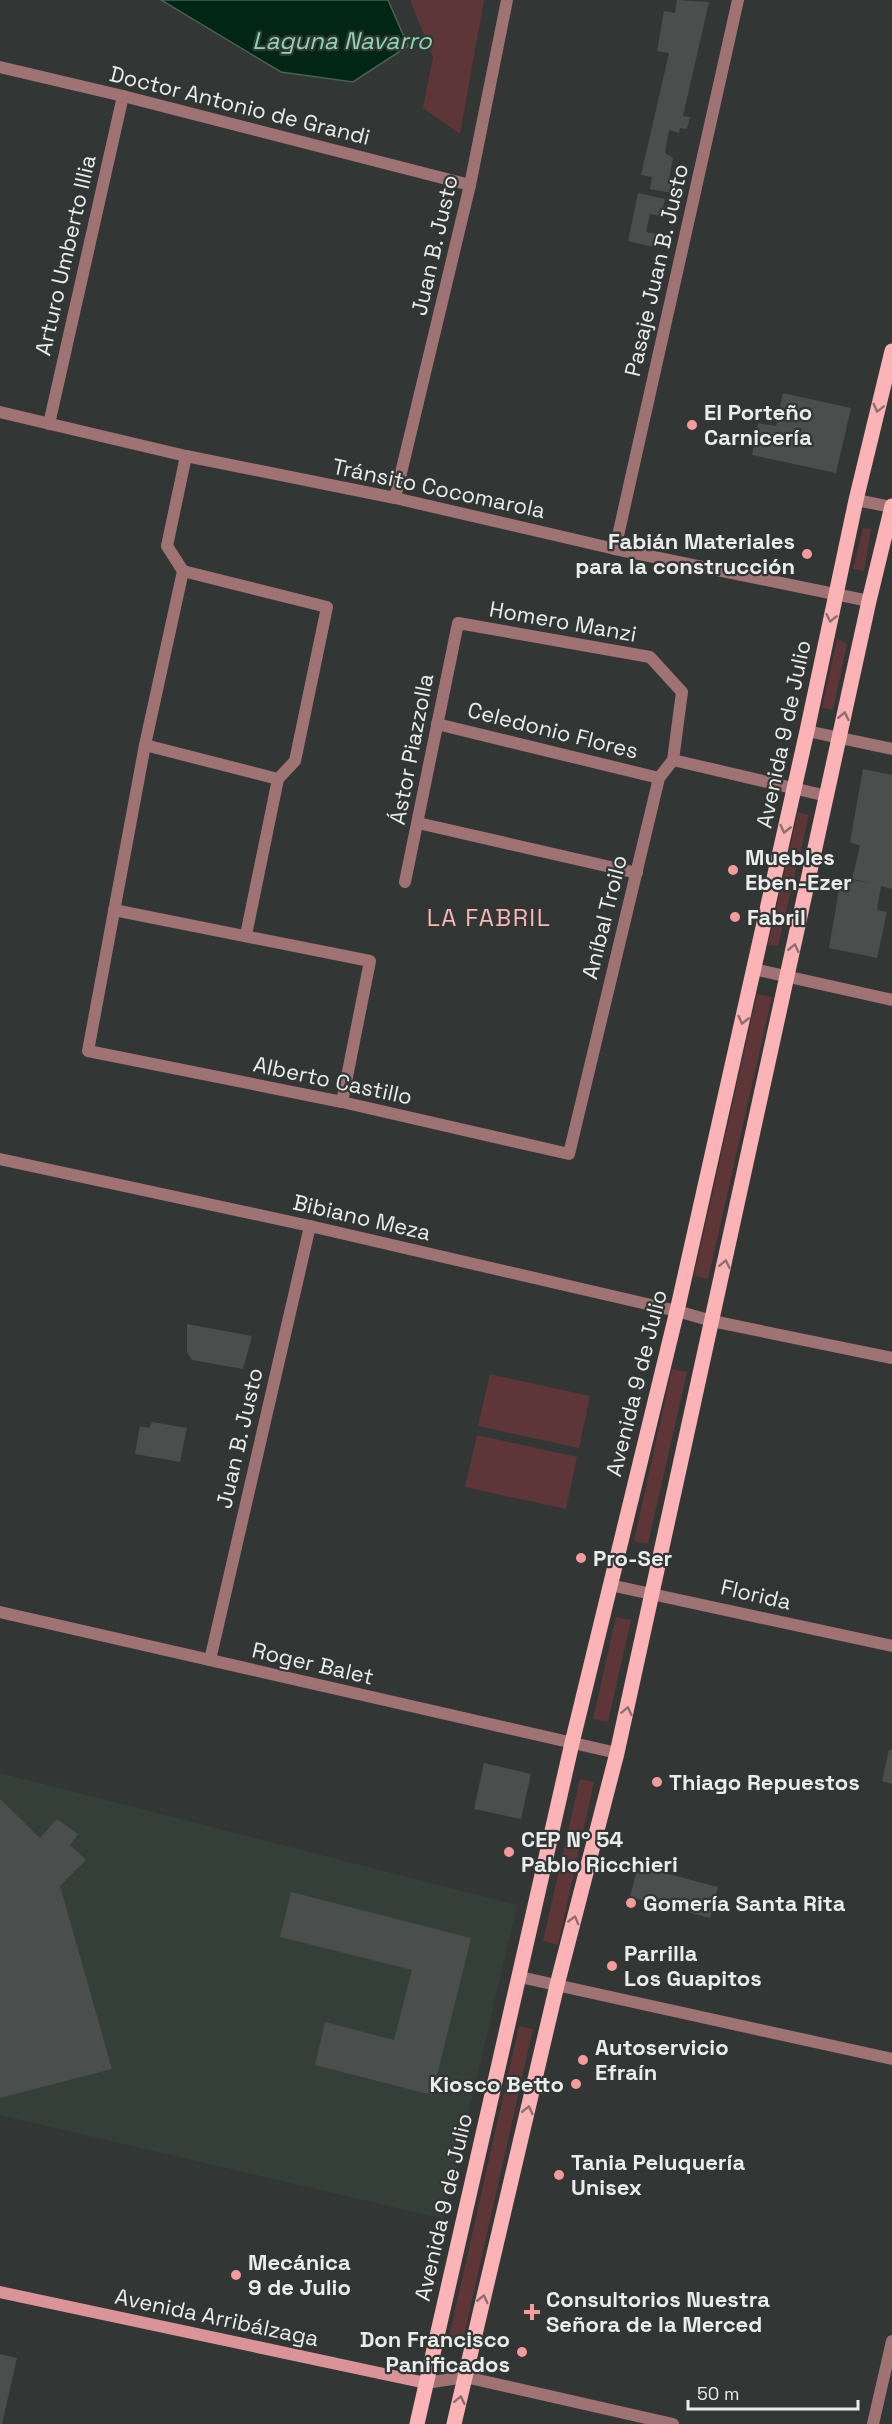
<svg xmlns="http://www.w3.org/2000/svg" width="892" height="2424" font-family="'Space Grotesk',sans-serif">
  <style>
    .built { fill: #353f39 }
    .green { fill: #5e3638 }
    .water { fill: #012616; stroke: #476256; stroke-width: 1.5 }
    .building { fill: #4a4e4c }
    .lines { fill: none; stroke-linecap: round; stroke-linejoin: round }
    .minor { stroke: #9f7273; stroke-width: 12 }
    .tertiary { stroke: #9f7273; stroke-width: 12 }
    .secondary { stroke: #da9396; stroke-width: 12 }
    .primary { stroke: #fcb3b5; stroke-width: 15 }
    .oneway { stroke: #8d6e6e }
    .poi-dot { fill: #f59b9e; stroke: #323634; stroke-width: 2 }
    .labels { text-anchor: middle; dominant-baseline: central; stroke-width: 4.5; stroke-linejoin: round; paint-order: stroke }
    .street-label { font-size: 22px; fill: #eaedeb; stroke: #323634 }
    .poi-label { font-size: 22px; font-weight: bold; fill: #eaedeb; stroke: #323634; text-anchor: start }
    .water-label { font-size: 24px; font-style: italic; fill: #8bd7ae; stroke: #323634 }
    .neighbourhood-label { font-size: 24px; letter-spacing: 1.5px; fill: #fbb6b8; stroke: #323634 }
  </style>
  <rect width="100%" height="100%" fill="#323634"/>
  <polygon class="built" points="0,1773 517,1905 444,2219 0,2115"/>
  <g class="green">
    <polygon points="410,0 484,0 460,134 423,108 433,57"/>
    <polygon points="863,528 871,529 864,571 853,569"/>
    <polygon points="837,639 847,644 833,710 822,708"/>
    <polygon points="798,812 809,815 778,946 768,945"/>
    <polygon points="757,994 772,997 708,1279 694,1276"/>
    <polygon points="672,1369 687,1372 648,1544 634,1541"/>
    <polygon points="490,1374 590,1396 579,1448 478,1426"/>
    <polygon points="477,1435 577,1457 566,1509 465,1487"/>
    <polygon points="616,1617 631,1620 608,1722 593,1719"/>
    <polygon points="580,1779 594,1782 558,1945 543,1941"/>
    <polygon points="519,2026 533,2029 461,2349 447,2346"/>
  </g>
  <polygon class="water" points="161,0 388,0 408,46 353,82 281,72"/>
  <g class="building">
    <polygon points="677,0 709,2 683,116 690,117 687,129 680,128 679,133 669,130 665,153 673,158 669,180 679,182 677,194 650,189 652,177 641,175 669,53 657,51 664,11 675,13"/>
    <polygon points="638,193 665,199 661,216 650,214 646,232 656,234 653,247 628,241"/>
    <polygon points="783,393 851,408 836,473 752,455 758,423 776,426"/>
    <polygon points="863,769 892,775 892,889 881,886 877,910 887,912 877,958 829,948 841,878 870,883 852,879 860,846 850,842"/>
    <polygon points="187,1324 252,1336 243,1369 192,1360 187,1352"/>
    <polygon points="152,1422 187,1428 180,1462 135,1454 140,1426 149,1428"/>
    <polygon points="889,1750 892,1750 892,1784 882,1781"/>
    <polygon points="484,1763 531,1774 521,1819 474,1809"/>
    <polygon points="0,1799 40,1838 57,1819 78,1834 70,1845 86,1860 60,1886 112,2069 0,2098"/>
    <polygon points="638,1866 718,1887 710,1918 630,1897"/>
    <polygon points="291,1892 471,1938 432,2095 315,2065 325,2022 394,2040 412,1970 280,1937"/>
    <polygon points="0,2354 17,2358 2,2424 0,2424"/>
  </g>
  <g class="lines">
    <g class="minor">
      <polyline points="0,67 123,96 470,185"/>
      <polyline points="49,424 123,96"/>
      <polyline points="186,456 167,546 183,571 145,745 88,1051 342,1102 569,1154 659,778 673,760 682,692 650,657 458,623 405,882"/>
      <polyline points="395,498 470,185 507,0"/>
      <polyline points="856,500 892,507"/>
      <polyline points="615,549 738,0"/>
      <polyline points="183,571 327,607 295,761 278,779 246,935"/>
      <polyline points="437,724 659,778"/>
      <polyline points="807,731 892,749"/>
      <polyline points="145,745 278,779"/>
      <polyline points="673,760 827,796"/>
      <polyline points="418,823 637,873"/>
      <polyline points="114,910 370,961 342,1102"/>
      <polyline points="754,969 892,1000"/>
      <polyline points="0,1159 310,1226 677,1311 712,1321 892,1358"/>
      <polyline points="610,1585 892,1646"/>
      <polyline points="0,1612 617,1753"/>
      <polyline points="210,1660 310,1226"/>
      <polyline points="520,1977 892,2059"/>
      <polyline points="873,2424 892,2341"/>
    </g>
    <g class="tertiary">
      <polyline points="0,412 186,456 395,498 615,549 869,601"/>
      <polyline points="426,2383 465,2377 673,2424"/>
    </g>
    <polyline class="secondary" points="0,2292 426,2383"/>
    <g class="primary">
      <polyline points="417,2424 572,1743 677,1311 807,731 856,500 892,351"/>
      <polyline points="454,2424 557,1985 617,1753 869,601 892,506"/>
    </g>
  </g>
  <defs><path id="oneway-chevron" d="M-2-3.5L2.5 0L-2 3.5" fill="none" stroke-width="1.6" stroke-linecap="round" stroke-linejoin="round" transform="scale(1.5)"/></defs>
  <g class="oneway">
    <use href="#oneway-chevron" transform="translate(878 408) rotate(104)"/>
    <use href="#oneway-chevron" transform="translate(831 618) rotate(102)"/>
    <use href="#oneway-chevron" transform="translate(844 716) rotate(-78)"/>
    <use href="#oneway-chevron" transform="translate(785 829) rotate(103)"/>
    <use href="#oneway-chevron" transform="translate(794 948) rotate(-78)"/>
    <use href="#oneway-chevron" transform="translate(743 1020) rotate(103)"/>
    <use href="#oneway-chevron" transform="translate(725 1264) rotate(-78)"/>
    <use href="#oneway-chevron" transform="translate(627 1711) rotate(-78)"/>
    <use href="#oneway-chevron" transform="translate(574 1920) rotate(-75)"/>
    <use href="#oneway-chevron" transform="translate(528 2110) rotate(-77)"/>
    <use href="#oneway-chevron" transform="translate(483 2299) rotate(-77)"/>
    <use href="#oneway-chevron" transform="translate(460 2400) rotate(-78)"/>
  </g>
  <g class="poi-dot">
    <circle cx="692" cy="425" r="6"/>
    <circle cx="807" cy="554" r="6"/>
    <circle cx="733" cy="870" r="6"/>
    <circle cx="735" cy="917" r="6"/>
    <circle cx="581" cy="1558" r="6"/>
    <circle cx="657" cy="1782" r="6"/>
    <circle cx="509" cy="1852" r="6"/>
    <circle cx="631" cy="1903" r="6"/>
    <circle cx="612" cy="1966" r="6"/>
    <circle cx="583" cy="2060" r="6"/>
    <circle cx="576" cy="2084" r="6"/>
    <circle cx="559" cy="2175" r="6"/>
    <circle cx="236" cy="2275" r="6"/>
    <path d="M529 2303h6v6h6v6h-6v6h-6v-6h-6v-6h6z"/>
    <circle cx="522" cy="2352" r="6"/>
  </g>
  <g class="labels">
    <g class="street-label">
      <text transform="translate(240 105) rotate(14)">Doctor Antonio de Grandi</text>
      <text transform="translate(434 245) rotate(-77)">Juan B. Justo</text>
      <text transform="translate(65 255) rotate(-77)">Arturo Umberto Illia</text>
      <text transform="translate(656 270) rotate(-77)">Pasaje Juan B. Justo</text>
      <text transform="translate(439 488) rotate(12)">Tránsito Cocomarola</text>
      <text transform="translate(563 621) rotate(10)">Homero Manzi</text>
      <text transform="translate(553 730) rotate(14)">Celedonio Flores</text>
      <text transform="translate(783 734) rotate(-78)">Avenida 9 de Julio</text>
      <text transform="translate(411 749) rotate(-79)">Ástor Piazzolla</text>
      <text transform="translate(604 917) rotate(-76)">Aníbal Troilo</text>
      <text transform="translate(333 1080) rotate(12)">Alberto Castillo</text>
      <text transform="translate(362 1217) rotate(13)">Bibiano Meza</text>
      <text transform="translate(636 1383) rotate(-76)">Avenida 9 de Julio</text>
      <text transform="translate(239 1438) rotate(-77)">Juan B. Justo</text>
      <text transform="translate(756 1594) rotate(13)">Florida</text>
      <text transform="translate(313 1663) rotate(13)">Roger Balet</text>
      <text transform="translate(443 2207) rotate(-77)">Avenida 9 de Julio</text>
      <text transform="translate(217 2317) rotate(12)">Avenida Arribálzaga</text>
    </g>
    <g class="poi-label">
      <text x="704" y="412">El Porteño<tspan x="704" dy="25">Carnicería</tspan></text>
      <text x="795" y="541" text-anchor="end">Fabián Materiales<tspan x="795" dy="25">para la construcción</tspan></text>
      <text x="745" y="857">Muebles<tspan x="745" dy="25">Eben-Ezer</tspan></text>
      <text x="747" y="917">Fabril</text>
      <text x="593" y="1558">Pro-Ser</text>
      <text x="669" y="1782">Thiago Repuestos</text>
      <text x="521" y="1839">CEP Nº 54<tspan x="521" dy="25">Pablo Ricchieri</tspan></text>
      <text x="643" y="1903">Gomería Santa Rita</text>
      <text x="624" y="1953">Parrilla<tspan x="624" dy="25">Los Guapitos</tspan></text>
      <text x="595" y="2047">Autoservicio<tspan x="595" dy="25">Efraín</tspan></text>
      <text x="564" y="2084" text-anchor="end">Kiosco Betto</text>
      <text x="571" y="2162">Tania Peluquería<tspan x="571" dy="25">Unisex</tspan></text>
      <text x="248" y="2262">Mecánica<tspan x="248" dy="25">9 de Julio</tspan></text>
      <text x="546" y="2299">Consultorios Nuestra<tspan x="546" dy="25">Señora de la Merced</tspan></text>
      <text x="510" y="2339" text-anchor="end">Don Francisco<tspan x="510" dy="25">Panificados</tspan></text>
    </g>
    <g class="water-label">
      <text x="342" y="40">Laguna Navarro</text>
    </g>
    <g class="neighbourhood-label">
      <text x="489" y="917">LA FABRIL</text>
    </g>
  </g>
  <path d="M688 2400v9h170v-9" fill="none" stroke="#eaedeb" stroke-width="3"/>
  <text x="697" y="2400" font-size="18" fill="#eaedeb" stroke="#323634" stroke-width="4.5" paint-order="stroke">50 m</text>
</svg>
